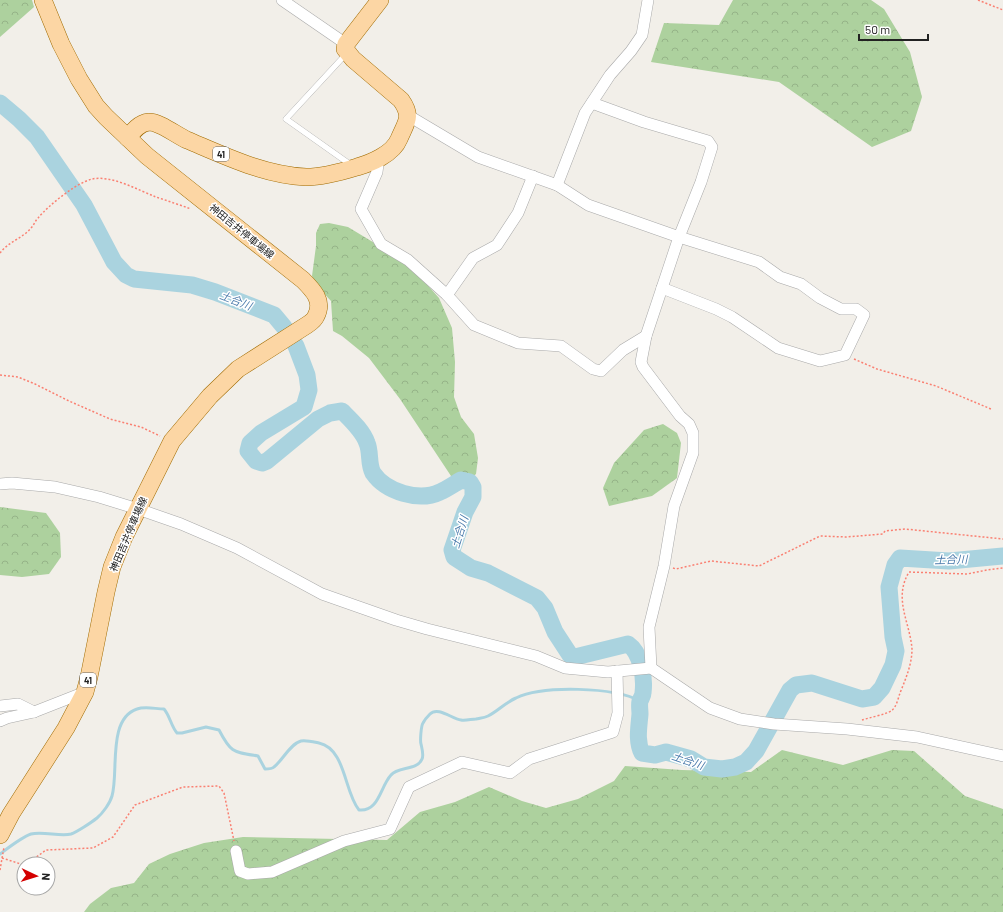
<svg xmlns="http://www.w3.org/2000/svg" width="1003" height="912" font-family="Barlow,'Noto Sans JP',sans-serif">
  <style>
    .forest { fill: url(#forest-crowns) }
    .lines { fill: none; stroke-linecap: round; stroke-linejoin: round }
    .stream { stroke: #aad3df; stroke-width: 3 }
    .river { stroke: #aad3df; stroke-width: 17 }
    .service-casing { stroke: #a9a9a9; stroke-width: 6 }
    .minor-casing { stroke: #a9a9a9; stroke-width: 12 }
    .primary-casing { stroke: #a06b00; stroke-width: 18 }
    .path { stroke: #fa8072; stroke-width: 1.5; stroke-dasharray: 2 2; stroke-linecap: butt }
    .service { stroke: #fff; stroke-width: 5.5 }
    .minor { stroke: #fff; stroke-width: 11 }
    .primary { stroke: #fcd6a4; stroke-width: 17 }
    .labels { text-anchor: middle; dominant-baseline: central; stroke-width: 3; stroke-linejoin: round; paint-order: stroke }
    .shield { fill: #fff; stroke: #646464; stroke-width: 1 }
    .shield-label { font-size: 9px; font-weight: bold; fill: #222 }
    .street-label { font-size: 10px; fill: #222; stroke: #fff }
    .water-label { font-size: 11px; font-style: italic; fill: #4a7aab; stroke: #fff }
  </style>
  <defs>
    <pattern id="forest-crowns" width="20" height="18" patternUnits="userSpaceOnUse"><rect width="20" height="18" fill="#add19e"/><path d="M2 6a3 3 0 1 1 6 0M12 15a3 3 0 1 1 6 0" fill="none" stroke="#95b388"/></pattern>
  </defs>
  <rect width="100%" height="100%" fill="#f2efe9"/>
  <g class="forest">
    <polygon points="0,0 32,0 34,7 0,37"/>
    <polygon points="733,0 871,0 884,9 910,52 922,97 911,131 872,147 779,82 651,62 664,23 719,25"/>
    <polygon points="329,223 348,227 386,250 417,273 439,298 452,328 455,362 454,397 461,417 474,434 478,458 476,474 465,483 451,476 400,399 369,358 342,336 333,331 331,301 318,287 312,276 316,246 316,233 320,224"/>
    <polygon points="663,424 677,433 681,443 677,478 652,496 609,506 603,488 614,463 644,430"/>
    <polygon points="0,507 46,513 60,533 61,557 49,574 22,577 0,575"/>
    <polygon points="782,750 843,765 892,750 914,751 965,796 1003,809 1003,912 84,912 90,904 111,888 134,883 149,864 170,854 204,843 243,837 387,840 420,812 455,802 489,787 522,801 546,808 578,799 614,781 625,766 682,770 751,772"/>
  </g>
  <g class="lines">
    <path class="stream" d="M0,854C8,848 22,837 31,834C43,831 61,837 71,834C77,832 92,822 97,818C103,813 110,803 112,796C119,772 107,719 137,709C145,706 156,709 164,709C170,716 171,726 177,733H182L206,727L219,730C231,753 233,752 258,756L265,769C268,769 272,769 274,767C282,761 290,744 301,741C306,740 314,742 319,743C346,749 344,792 359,810C379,812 380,787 391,775C398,766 417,771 422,759C424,755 422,749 421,744C420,741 421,726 423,723C424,721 428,716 430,714C438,706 452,719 461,720C465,721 472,719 476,719C480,718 484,718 488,716C498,711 506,702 516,698C543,685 614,687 640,701"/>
    <path class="river" d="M0,103L19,119L37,137L84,205L114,262L126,275L134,279L192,285L215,292L274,315L284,327L296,346L307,375L309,390L304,407L261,433L250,443L248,451L256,461L262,463L267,461L318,419L330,413L342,411C351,420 363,431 367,443C371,452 368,464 373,473C386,492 419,502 440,492C447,489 454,484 461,480L470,482L473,487V497L465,512L452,550L454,557L471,568L488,573L537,598L545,608L555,632L570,655L575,657L628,644C641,653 645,677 643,693C643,696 641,698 640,701C639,705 640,710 640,714C639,727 636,741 642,753L655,755L666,752L691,759L704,767L722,769L735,767L746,762L756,751L790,690L796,685L812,683L862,699L874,697L882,688L893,665L896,651L893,637L889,587L895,565L900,558L949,561L1003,556"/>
    <defs>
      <polyline id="service" points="347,53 286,119 351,165"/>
      <g id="minor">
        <polyline points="282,0 346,44"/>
        <polyline points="592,103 644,122 708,141 712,147 701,182 679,237 646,336 641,362 643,367 680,416 689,424 693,433 693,453 674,506 664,566 649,627 651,668"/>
        <polyline points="409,116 478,157 557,185 588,205 679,237 759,262 780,277 801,284 820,298 841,309 856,309 864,315 845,355 820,361 778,348 732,317 716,309 662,288"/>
        <polyline points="379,157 377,172 361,209 381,244 408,260 447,295 474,325 518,343 561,346 593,369 601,371 623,350 646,336"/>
        <polyline points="557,185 585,113 610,75 631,51 642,35 648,0"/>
        <polyline points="447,295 473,258 497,245 518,213 533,176"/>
        <polyline points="0,484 12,483 55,487 99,497 138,509 181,524 237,548 322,594 396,620 427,629 536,656 565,668 608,672 651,668 710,708 740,719 774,724 847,729 917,737 1003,756"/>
        <polyline points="0,706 18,704 34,712"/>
        <polyline points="0,721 7,718 34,712 85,692"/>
        <polyline points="236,851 240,871 248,874 272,872 344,841 390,829 409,787 462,762 510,773 529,759 613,732 618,713 617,671"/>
      </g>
      <g id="primary">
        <path d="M128,138C133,131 139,123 149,122C160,122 176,135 187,140C225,156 264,175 306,177C323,177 341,172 357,167C371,163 393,154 399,139C406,122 413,117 401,100L353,59L345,49L346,44L380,0"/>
        <path d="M0,835L11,814L66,728L85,692L89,677L106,592L112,567L124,537L172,441L210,396L238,369L307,325C310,323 315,319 316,316C324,301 313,290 303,280L147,156L106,117L96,106L79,79L61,44L43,0"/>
      </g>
    </defs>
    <use href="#service" class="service-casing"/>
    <use href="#minor" class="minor-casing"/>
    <use href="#primary" class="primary-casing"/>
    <g class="path">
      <polyline points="978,0 1003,10"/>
      <path d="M0,253C8,242 23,238 31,228C34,225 35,221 38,218C49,205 76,183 92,179C112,175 138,190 156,197C168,201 180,205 191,209"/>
      <polyline points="854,359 877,369 936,386 991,409"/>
      <polyline points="0,375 18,377 35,384 69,401 110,419 141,427 160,436"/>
      <polyline points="673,568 676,569 711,561 759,566 820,536 846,537 883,534 885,531 905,529 1003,539"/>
      <path d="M862,720C868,718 887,714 891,711C896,708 898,699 900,693C906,678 912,664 912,649C910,622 893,599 909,572L967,574L987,570L1003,568"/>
      <polyline points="2,858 24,865"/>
      <polyline points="27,864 46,850 93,848 113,837 135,805 183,787 219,786 224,793 234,841"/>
      <polyline points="0,870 4,847"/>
    </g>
    <use href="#service" class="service"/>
    <use href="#minor" class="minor"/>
    <use href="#primary" class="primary"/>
  </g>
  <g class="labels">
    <g class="shield">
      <rect x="213" y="147" width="16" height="14" rx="3"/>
      <rect x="80" y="673" width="16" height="14" rx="3"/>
    </g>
    <g class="shield-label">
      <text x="221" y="154">41</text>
      <text x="88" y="680">41</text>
    </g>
    <g class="street-label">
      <text transform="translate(242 231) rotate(39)">神田吉井停車場線</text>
      <text transform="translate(128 534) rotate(-67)">神田吉井停車場線</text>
    </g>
    <g class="water-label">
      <text transform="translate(236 300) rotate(21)">土合川</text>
      <text transform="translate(459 532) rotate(-73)">土合川</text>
      <text transform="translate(951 559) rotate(-1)">土合川</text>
      <text transform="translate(688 760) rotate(19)">土合川</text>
    </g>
  </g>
  <g transform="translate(36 876) rotate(94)"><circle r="19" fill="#ffffff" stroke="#a7a7a7"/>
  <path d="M0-3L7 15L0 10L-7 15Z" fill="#d40000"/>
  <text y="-6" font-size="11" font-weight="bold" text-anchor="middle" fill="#222222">N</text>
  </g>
  <path d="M859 34v6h69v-6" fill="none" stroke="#222222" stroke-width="2"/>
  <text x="865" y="34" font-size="12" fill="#222222" stroke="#ffffff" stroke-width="3" paint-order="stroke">50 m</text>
</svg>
